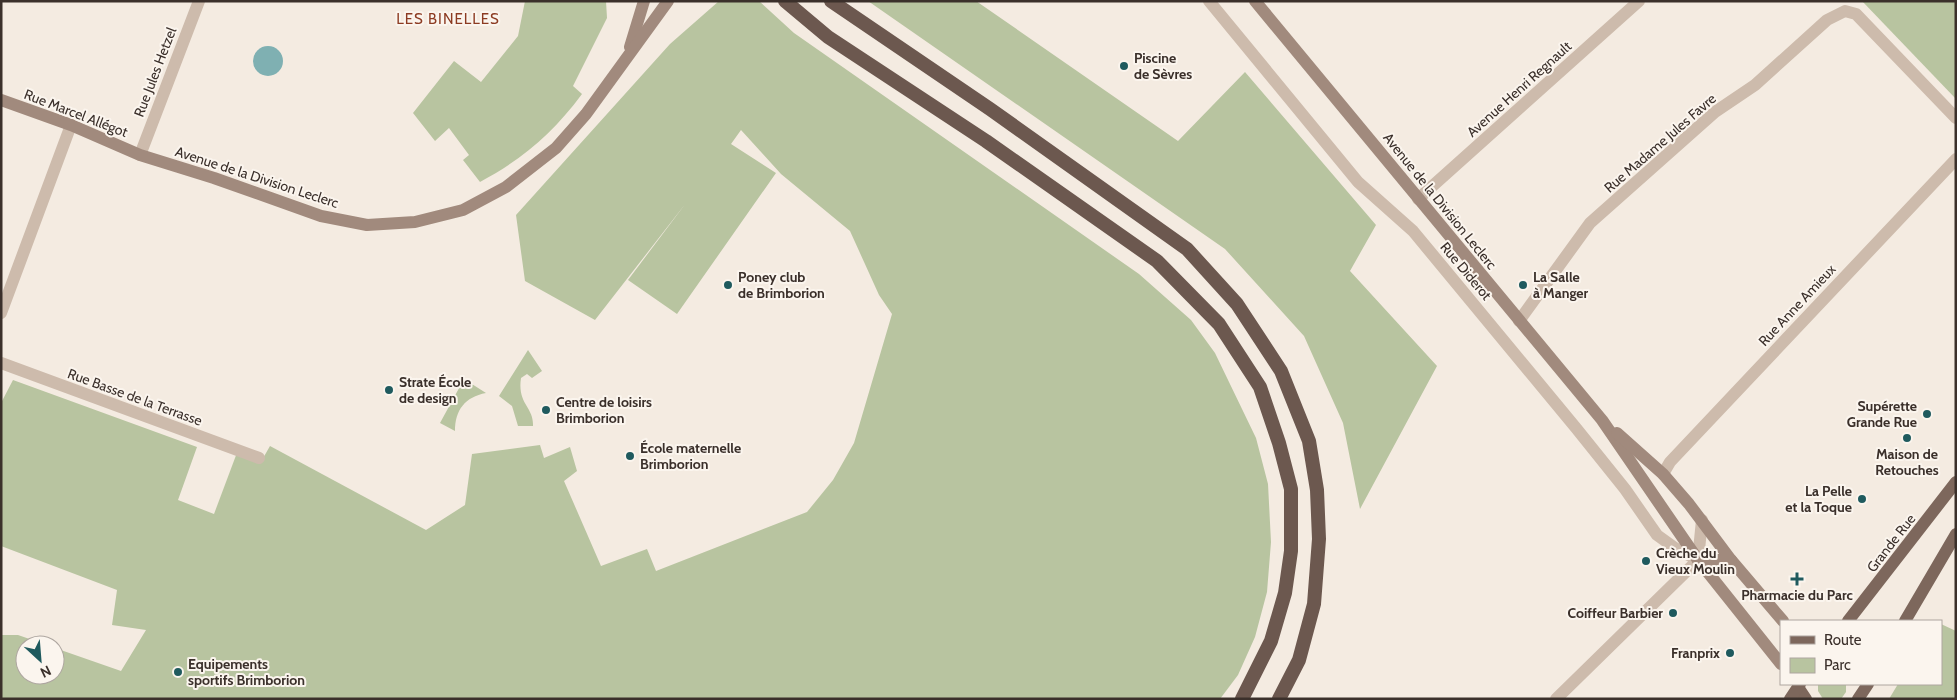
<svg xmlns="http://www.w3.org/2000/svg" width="1957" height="700" font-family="Cabin,sans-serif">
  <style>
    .green { fill: #b8c4a0 }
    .water { fill: #7fb0b2 }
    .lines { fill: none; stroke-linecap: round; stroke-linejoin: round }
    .minor { stroke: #cdbbac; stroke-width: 12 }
    .secondary { stroke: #a18a7d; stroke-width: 12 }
    .primary { stroke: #7d675c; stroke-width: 12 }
    .trunk { stroke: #6c584f; stroke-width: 14 }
    .poi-dot { fill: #1f5a5e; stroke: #fbf5ee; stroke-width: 2 }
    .labels { text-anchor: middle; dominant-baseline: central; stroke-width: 4; stroke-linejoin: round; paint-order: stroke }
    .poi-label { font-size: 14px; font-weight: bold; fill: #3b302b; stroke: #fbf5ee; text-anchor: start }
    .street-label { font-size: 14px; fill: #3b302b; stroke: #fbf5ee }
    .neighbourhood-label { font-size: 15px; letter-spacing: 1px; fill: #8c3b22; stroke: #fbf5ee }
  </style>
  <rect width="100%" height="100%" fill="#f4ebe1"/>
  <g class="green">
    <path d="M525,1H606L607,18L573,86L582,94C553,133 523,159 480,182L463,160L469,155L449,128L435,141L413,113L454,61L481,82L518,36Z"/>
    <polygon points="719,1 759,1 794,33 1139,274 1191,320 1215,353 1256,438 1268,484 1271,542 1267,592 1255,637 1238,675 1220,699 1,699 1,635 18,635 47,645 25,645 25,675 55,675 55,648 121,671 146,630 112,625 117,590 1,546 1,403 13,380 197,447 178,500 214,514 238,450 262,460 270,446 426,530 465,505 472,454 540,445 544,458 570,447 577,471 564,481 601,566 647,549 656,571 807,512 833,480 854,443 892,314 879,295 850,231 781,174 741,130 731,144 776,173 677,314 628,280 686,203 595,320 525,281 516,215 670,44"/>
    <polygon points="868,1 976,1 1178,141 1245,72 1376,225 1350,271 1437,366 1360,509 1343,423 1304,336 1225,249"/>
    <polygon points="1862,1 1956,1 1956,99"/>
    <path d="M528,350L542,371L532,378L527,374L521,378C517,404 534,407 533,426H518L512,406L499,396Z"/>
    <path d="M464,379L486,393C465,397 455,410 455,431L440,423Z"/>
    <polygon points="1941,624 1956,631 1956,699 1889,699 1898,684 1941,684"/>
    <polygon points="1818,684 1846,684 1846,692 1841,699 1823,699 1818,691"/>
  </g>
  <circle class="water" cx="268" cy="61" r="15"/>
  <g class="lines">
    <g class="minor">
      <polyline points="1209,1 1358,182 1413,231 1576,428 1625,489 1657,535 1675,548 1698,560"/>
      <polyline points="140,155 199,1"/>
      <polyline points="1418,199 1639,1"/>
      <polyline points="1,313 71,125"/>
      <polyline points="1519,321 1590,223 1715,112 1755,85 1827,20 1845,11 1856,14 1956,118"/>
      <polyline points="1,363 259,458"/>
      <polyline points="1663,474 1670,462 1956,159"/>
      <polyline points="1698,560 1702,520"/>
      <polyline points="1556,699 1698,560"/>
    </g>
    <g class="secondary">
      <polyline points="1255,1 1602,420 1698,560 1781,664"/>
      <polyline points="630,47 644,1"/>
      <polyline points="1,100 71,125 140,155 214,178 321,216 367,225 415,222 463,210 506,187 556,148 586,114 668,1"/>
      <polyline points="1617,433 1663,474 1689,504 1731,560 1783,621"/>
      <polyline points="1698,560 1731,560"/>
    </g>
    <g class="primary">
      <polyline points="1848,621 1956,482"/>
      <polyline points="1905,621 1956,534"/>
      <polyline points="1798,687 1806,699"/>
      <polyline points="1790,699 1800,684"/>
      <polyline points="1858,699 1868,684"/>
    </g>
    <g class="trunk">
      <polyline points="785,1 828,37 986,141 1157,261 1219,324 1260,387 1279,443 1291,489 1291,551 1285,593 1271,641 1242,699"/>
      <polyline points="831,1 990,109 1187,249 1237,304 1281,371 1309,441 1317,490 1319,539 1314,604 1299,660 1279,699"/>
    </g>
  </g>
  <g class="poi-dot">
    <circle cx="1124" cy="66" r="5"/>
    <circle cx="728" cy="285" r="5"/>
    <circle cx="1523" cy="285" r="5"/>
    <circle cx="389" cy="390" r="5"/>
    <circle cx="546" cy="410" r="5"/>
    <circle cx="1927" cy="414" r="5"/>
    <circle cx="1907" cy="438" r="5"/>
    <circle cx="630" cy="456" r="5"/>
    <circle cx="1862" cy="499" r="5"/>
    <circle cx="1646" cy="561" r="5"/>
    <path d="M1794.5 571.5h5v5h5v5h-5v5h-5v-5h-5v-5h5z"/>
    <circle cx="1673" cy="613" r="5"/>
    <circle cx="1730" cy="653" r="5"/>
    <circle cx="178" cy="672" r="5"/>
  </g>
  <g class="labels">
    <g class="poi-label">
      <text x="1134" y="58">Piscine<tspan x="1134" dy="16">de Sèvres</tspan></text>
      <text x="738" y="277">Poney club<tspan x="738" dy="16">de Brimborion</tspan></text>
      <text x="1533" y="277">La Salle<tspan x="1533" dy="16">à Manger</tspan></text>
      <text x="399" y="382">Strate École<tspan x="399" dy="16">de design</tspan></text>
      <text x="556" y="402">Centre de loisirs<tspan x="556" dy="16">Brimborion</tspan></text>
      <text x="1917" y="406" text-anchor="end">Supérette<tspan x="1917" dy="16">Grande Rue</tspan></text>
      <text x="640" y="448">École maternelle<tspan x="640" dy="16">Brimborion</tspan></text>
      <text x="1907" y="454" text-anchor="middle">Maison de<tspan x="1907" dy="16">Retouches</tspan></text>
      <text x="1852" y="491" text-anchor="end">La Pelle<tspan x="1852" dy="16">et la Toque</tspan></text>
      <text x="1656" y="553">Crèche du<tspan x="1656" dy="16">Vieux Moulin</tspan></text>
      <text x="1797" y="595" text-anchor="middle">Pharmacie du Parc</text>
      <text x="1663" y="613" text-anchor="end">Coiffeur Barbier</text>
      <text x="1720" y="653" text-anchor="end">Franprix</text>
      <text x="188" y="664">Equipements<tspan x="188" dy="16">sportifs Brimborion</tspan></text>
    </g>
    <g class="street-label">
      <text transform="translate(155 72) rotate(-69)">Rue Jules Hetzel</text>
      <text transform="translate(1519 89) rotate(-42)">Avenue Henri Regnault</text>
      <text transform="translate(76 113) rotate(21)">Rue Marcel Allégot</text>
      <text transform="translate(1660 143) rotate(-41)">Rue Madame Jules Favre</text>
      <text transform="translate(257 177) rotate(18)">Avenue de la Division Leclerc</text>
      <text transform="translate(1440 201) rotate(51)">Avenue de la Division Leclerc</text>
      <text transform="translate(1466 271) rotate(50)">Rue Diderot</text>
      <text transform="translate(1797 305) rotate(-47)">Rue Anne Amieux</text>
      <text transform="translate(135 397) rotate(20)">Rue Basse de la Terrasse</text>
      <text transform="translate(1891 543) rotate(-52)">Grande Rue</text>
    </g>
    <g class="neighbourhood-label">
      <text x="448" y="19">LES BINELLES</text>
    </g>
  </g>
  <rect width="1957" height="700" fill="none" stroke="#3b302b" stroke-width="5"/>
  <rect x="1780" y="620" width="162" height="65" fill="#fbf5ee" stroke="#aea6a0"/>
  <rect x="1790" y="636" width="25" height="8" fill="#7d675c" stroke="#aea6a0"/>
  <text x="1824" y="645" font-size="15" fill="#3b302b">Route</text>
  <rect x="1790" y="658" width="25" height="15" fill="#b8c4a0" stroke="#aea6a0"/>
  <text x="1824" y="670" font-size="15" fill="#3b302b">Parc</text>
  <g transform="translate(40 660) rotate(154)"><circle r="24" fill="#fbf5ee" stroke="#aea6a0"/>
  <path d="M0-4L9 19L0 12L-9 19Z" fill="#1f5a5e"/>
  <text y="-8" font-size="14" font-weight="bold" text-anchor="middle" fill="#3b302b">N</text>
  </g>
</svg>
